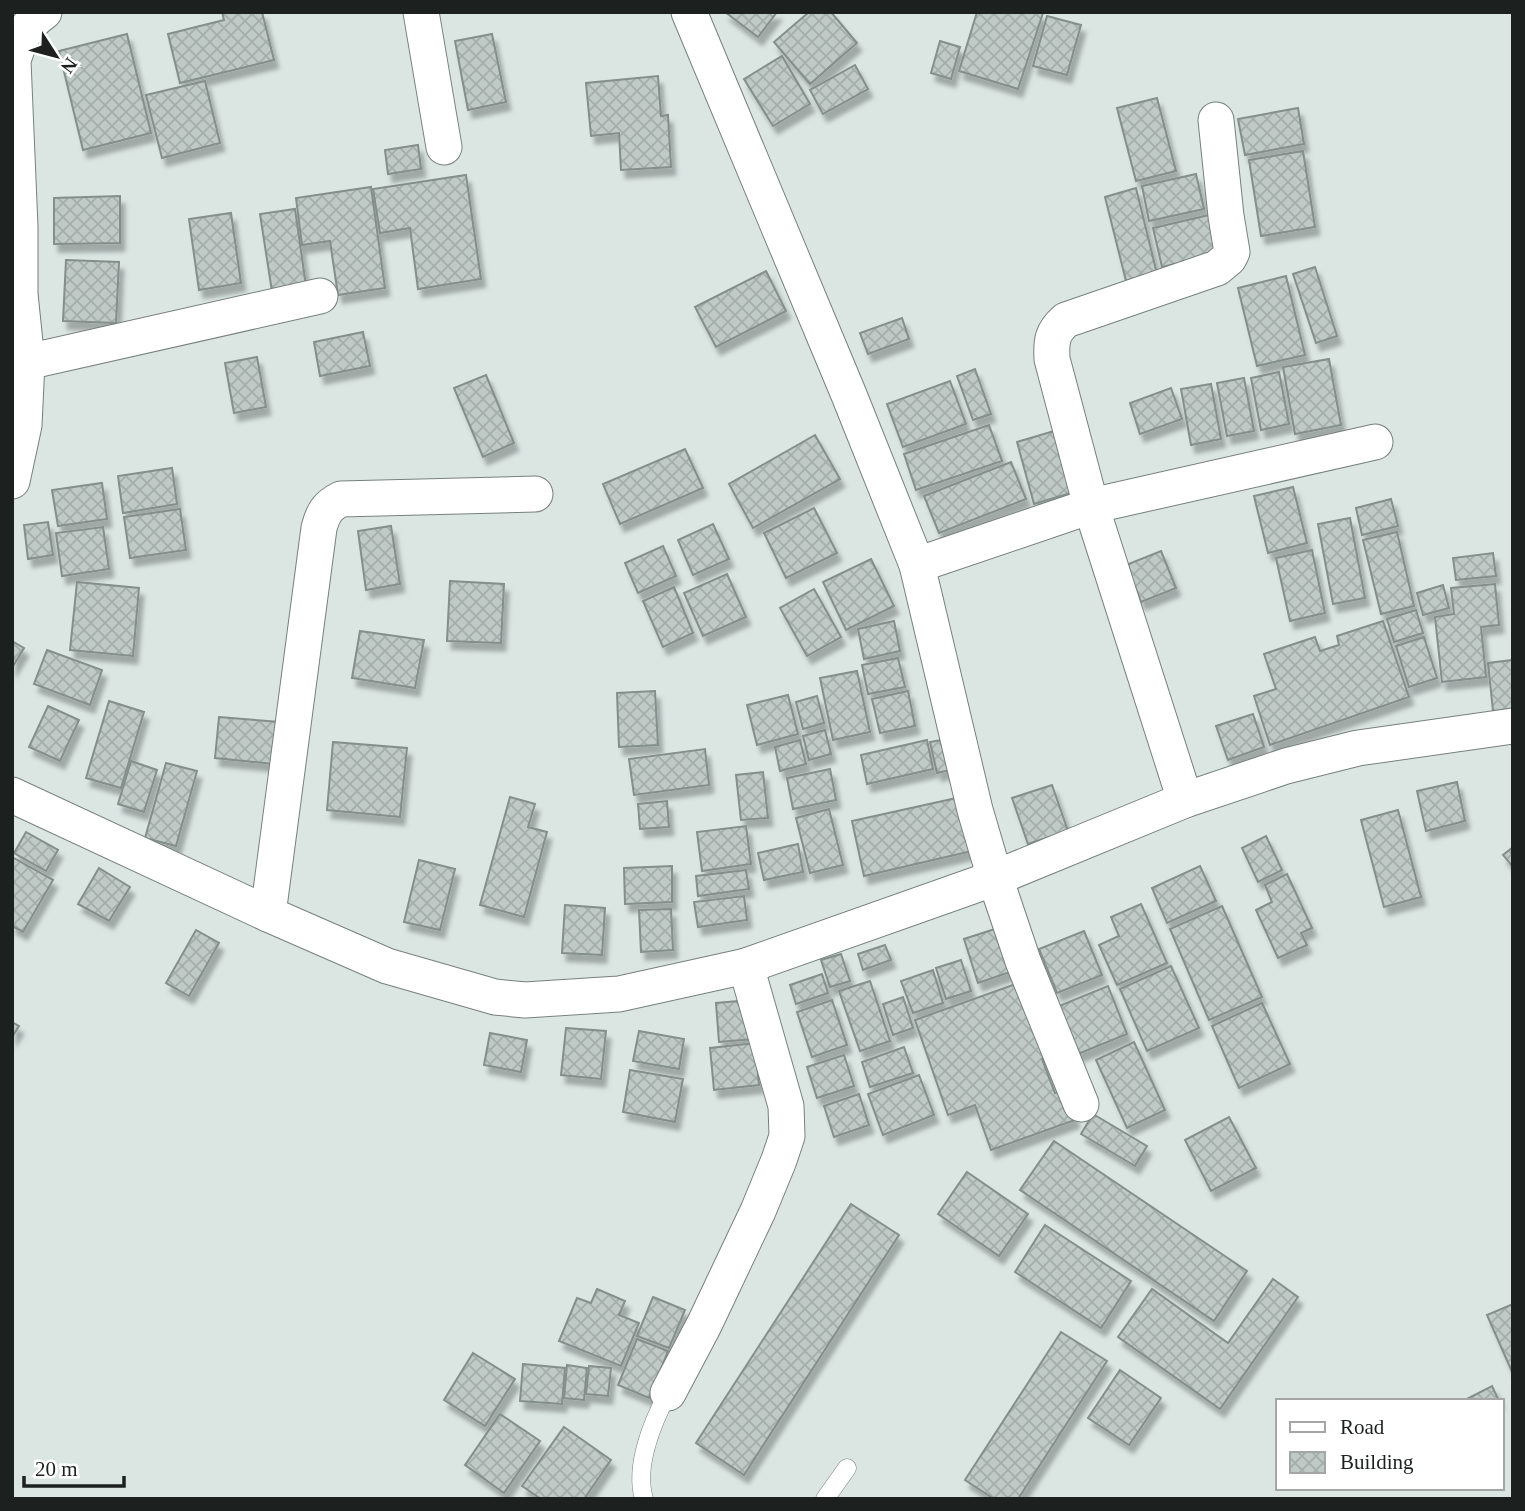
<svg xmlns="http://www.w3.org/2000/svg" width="1525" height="1511" font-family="Georgia,serif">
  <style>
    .building { fill: url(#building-cross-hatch); stroke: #848e8b; stroke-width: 2; filter: url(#shadow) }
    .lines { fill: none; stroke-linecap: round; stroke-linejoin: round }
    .lane-casing { stroke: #77807d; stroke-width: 19 }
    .street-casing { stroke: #77807d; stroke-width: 37 }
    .lane { stroke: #fff; stroke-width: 18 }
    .street { stroke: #fff; stroke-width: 35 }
  </style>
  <defs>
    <pattern id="building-cross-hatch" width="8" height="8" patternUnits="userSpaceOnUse" patternTransform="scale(1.75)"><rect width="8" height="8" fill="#bfcac6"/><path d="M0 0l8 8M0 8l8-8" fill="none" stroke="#a4adaa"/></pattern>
    <filter id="shadow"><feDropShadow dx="4.5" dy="8" stdDeviation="2" flood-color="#0004"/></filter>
  </defs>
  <rect width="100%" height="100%" fill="#dbe6e3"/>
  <g class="building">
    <polygon points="222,12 262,12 274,60 180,83 168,34 224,20"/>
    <polygon points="725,12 777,12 758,37"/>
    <polygon points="809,12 831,12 857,43 810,84 774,42"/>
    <polygon points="977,12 1043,13 1018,89 959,71"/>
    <polygon points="1047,16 1081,25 1067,75 1033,66"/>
    <polygon points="127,34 151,133 83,150 59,51"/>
    <polygon points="492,34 506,102 468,110 455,41"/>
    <polygon points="940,41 960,47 951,79 931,73"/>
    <polygon points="782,56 810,104 773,126 744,79"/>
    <polygon points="855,65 868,89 823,114 810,90"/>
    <polygon points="658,76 661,116 668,115 671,167 621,170 619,133 591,136 586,83"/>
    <polygon points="205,81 220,143 162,158 146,95"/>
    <polygon points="1157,98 1176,171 1136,181 1117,108"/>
    <polygon points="1298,108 1304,144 1245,155 1238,119"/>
    <polygon points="418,145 421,169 388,174 385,150"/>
    <polygon points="1303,151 1315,227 1261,236 1249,160"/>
    <polygon points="1196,174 1204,209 1149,221 1142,186"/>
    <polygon points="466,175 481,279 418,289 410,228 380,233 373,189"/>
    <polygon points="371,187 385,288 338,295 330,241 302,245 296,198"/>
    <polygon points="1136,188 1157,274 1126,281 1105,197"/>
    <polygon points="120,196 120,243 54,244 54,198"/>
    <polygon points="295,209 307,293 273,298 260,214"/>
    <polygon points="231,213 241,283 199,290 189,219"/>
    <polygon points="1209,215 1218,254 1162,267 1153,228"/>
    <polygon points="66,260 119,262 116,323 63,321"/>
    <polygon points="1315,267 1337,336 1316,343 1293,274"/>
    <polygon points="766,271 786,311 716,347 695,307"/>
    <polygon points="1286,276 1305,355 1257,366 1238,288"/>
    <polygon points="902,318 909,339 868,354 860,333"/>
    <polygon points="363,332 370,366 320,376 314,342"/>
    <polygon points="257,357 266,407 234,413 225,363"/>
    <polygon points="1329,359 1341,425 1295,434 1283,367"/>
    <polygon points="975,369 991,414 973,420 957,376"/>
    <polygon points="1279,372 1289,424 1261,430 1251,378"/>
    <polygon points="486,375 514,443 483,457 454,388"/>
    <polygon points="1244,378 1254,431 1227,436 1217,383"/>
    <polygon points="950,381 966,424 903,447 887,404"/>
    <polygon points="1211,384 1221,439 1191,445 1181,389"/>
    <polygon points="1171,388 1182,419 1140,434 1130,403"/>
    <polygon points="989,425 1002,461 916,490 904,454"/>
    <polygon points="1054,431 1071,493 1034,504 1017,442"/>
    <polygon points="815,435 840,479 753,528 729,484"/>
    <polygon points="685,449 703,488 620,524 603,484"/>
    <polygon points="1011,462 1026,499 939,533 924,496"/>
    <polygon points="172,468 177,504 123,513 118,476"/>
    <polygon points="102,483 107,519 58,526 52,490"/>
    <polygon points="1293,487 1307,543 1268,553 1254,496"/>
    <polygon points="1391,499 1398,526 1362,535 1356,508"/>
    <polygon points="814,508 837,553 786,578 764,533"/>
    <polygon points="180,509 186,550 130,558 124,517"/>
    <polygon points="1350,518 1365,598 1333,604 1318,524"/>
    <polygon points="48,522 53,555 28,559 24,525"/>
    <polygon points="713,524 729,559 693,575 678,540"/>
    <polygon points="391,526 400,584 366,590 358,531"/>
    <polygon points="103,527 109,569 62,576 56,533"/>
    <polygon points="1397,532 1414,606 1381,614 1363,540"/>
    <polygon points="663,546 676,576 638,593 625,563"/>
    <polygon points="1312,550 1325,613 1290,621 1276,558"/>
    <polygon points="1161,551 1176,588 1141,602 1126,565"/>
    <polygon points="1493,553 1496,576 1456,580 1453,558"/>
    <polygon points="871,559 894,606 846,630 823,582"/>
    <polygon points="727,574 746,617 703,636 684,593"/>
    <polygon points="450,581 504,584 501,643 447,641"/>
    <polygon points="77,582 139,588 133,656 70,650"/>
    <polygon points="1495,584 1499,625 1481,627 1486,677 1442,682 1435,617 1454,614 1451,588"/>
    <polygon points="1443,585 1449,608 1423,615 1417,593"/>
    <polygon points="674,587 693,633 663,647 643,601"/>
    <polygon points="814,589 841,637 807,656 780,608"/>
    <polygon points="1416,610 1423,633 1394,642 1387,619"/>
    <polygon points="894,621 900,651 864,659 858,629"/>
    <polygon points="1383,621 1409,697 1270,745 1254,696 1276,689 1264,654 1315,637 1320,651 1339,645 1337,636"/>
    <polygon points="360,631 424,640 415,688 352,678"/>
    <polygon points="1424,637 1437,678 1409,687 1396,646"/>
    <polygon points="12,641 24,648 12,668"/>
    <polygon points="47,650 102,670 90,705 34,684"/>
    <polygon points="898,658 905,687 868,694 862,665"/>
    <polygon points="1513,660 1513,709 1493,711 1488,663"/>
    <polygon points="857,671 870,732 833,740 820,678"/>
    <polygon points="655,691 658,745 619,747 617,693"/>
    <polygon points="908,691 915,726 880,733 872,699"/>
    <polygon points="788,695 798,734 757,745 747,705"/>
    <polygon points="817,696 824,723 803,729 796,702"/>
    <polygon points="109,701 144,712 121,788 86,778"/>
    <polygon points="48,706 79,720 60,761 29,747"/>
    <polygon points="1253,714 1264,747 1228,760 1216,726"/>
    <polygon points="219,717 279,722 274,764 215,758"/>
    <polygon points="825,730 831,754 809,760 803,736"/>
    <polygon points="947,739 954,769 937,773 930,742"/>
    <polygon points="800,740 806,764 780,771 775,747"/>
    <polygon points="927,740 933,769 867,784 861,755"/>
    <polygon points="333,742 407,748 400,817 327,810"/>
    <polygon points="705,749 709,785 634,795 629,759"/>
    <polygon points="131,761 157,770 144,812 118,804"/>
    <polygon points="166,763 197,771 176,846 145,838"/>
    <polygon points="830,769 836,800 793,809 787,778"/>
    <polygon points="763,772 768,818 741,820 736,775"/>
    <polygon points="1457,782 1465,821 1426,831 1417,791"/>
    <polygon points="1052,785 1068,831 1028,844 1012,798"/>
    <polygon points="510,797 535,804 528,827 547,832 524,917 480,905"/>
    <polygon points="961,797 972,851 864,876 852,821"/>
    <polygon points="667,801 669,827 640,829 638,804"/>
    <polygon points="829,809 843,865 810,873 796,818"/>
    <polygon points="1398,810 1421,897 1384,907 1361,820"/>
    <polygon points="746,826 751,864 702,871 697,832"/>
    <polygon points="26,832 58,850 46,871 14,853"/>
    <polygon points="1266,836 1282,870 1258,882 1242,848"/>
    <polygon points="798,844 803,872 764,880 758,853"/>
    <polygon points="1513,847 1513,867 1503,855"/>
    <polygon points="12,857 53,880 23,932 12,926"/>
    <polygon points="419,860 455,869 440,930 404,922"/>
    <polygon points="672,866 672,902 625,904 624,868"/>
    <polygon points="1200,866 1216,901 1167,923 1152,888"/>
    <polygon points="99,868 130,887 109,921 78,904"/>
    <polygon points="746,870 749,889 698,896 696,876"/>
    <polygon points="1287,874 1312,928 1301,933 1307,945 1278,958 1256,910 1272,902 1265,885"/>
    <polygon points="744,896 747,920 698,927 694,902"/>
    <polygon points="1141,904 1167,963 1117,985 1099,945 1119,936 1111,917"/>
    <polygon points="565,905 605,908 602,955 562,953"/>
    <polygon points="1222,906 1262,997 1209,1020 1170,929"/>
    <polygon points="671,909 673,950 641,952 639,910"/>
    <polygon points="1001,927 1016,970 978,983 964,939"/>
    <polygon points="196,930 219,943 189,996 166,983"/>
    <polygon points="1084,931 1102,975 1057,993 1039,949"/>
    <polygon points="885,945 891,960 863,970 858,954"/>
    <polygon points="841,954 850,981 830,987 821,960"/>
    <polygon points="961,960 971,991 946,999 936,968"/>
    <polygon points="1171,966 1199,1028 1147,1051 1120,989"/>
    <polygon points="933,970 943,1003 913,1013 901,981"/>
    <polygon points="822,974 828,993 796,1004 790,985"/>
    <polygon points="870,981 890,1041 860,1051 839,991"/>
    <polygon points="1024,981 1050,1056 1042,1059 1055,1093 1065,1090 1075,1120 991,1150 975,1105 948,1115 915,1020"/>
    <polygon points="1108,986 1127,1034 1078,1054 1059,1006"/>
    <polygon points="903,997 913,1028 893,1035 883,1004"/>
    <polygon points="750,1000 754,1039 719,1042 716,1003"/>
    <polygon points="832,1000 847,1045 812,1057 797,1012"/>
    <polygon points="1262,1003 1290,1064 1239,1088 1212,1026"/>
    <polygon points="12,1022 19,1026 12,1037"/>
    <polygon points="566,1028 606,1031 601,1079 561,1075"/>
    <polygon points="639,1031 684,1039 679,1069 633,1061"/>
    <polygon points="490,1033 527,1040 521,1072 484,1065"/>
    <polygon points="1134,1042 1165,1110 1127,1128 1096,1060"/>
    <polygon points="755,1043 759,1085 714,1090 710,1048"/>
    <polygon points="904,1047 913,1073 870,1087 862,1062"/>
    <polygon points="844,1055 854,1086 817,1098 807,1067"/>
    <polygon points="630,1070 683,1079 675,1122 623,1112"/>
    <polygon points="919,1075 934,1115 883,1135 868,1094"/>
    <polygon points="859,1094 869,1125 834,1137 824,1106"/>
    <polygon points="1093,1114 1147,1146 1135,1166 1081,1134"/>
    <polygon points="1229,1117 1256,1168 1211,1191 1185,1140"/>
    <polygon points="1054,1141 1247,1271 1214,1321 1020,1190"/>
    <polygon points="967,1172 1028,1214 999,1256 938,1214"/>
    <polygon points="851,1204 899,1235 744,1475 696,1443"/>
    <polygon points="1045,1225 1131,1281 1101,1328 1015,1272"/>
    <polygon points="1273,1279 1298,1297 1220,1409 1118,1337 1152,1289 1228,1343"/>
    <polygon points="597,1289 625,1301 619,1315 639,1323 621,1366 559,1341 577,1298 591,1303"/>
    <polygon points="653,1297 685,1310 669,1348 637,1336"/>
    <polygon points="1513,1304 1513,1374 1487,1315"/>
    <polygon points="1061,1332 1107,1361 1018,1499 994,1499 965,1480"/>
    <polygon points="637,1339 668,1351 649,1398 618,1385"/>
    <polygon points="473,1353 515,1379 485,1426 444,1400"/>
    <polygon points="523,1364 565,1368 562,1404 520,1401"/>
    <polygon points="567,1365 587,1368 584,1400 564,1398"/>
    <polygon points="589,1366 611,1368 608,1396 586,1394"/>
    <polygon points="1120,1370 1161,1398 1129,1445 1088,1418"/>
    <polygon points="1492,1386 1499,1401 1463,1401"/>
    <polygon points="500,1414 540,1441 504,1493 465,1465"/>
    <polygon points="564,1427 611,1460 584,1499 541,1499 522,1486"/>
  </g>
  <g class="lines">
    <defs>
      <g id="lane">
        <path d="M644,1499C634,1466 653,1421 668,1393"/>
        <polyline points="825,1499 847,1468"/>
      </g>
      <g id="street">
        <polyline points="421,12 444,147"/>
        <polyline points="689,12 849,395 917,565 975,810 995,878 1023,961 1081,1104"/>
        <polyline points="27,362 320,296"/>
        <path d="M12,481L24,425L27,362L20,294V227L13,61C19,40 26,24 44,12"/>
        <polyline points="917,565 1091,506 1375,442"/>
        <polyline points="12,795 268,914 387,966 495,997 525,1000 619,994 746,966 995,878 1185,800 1286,766 1358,748 1513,726"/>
        <path d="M1185,800L1091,506L1052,359C1051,341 1052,332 1066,320L1217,268L1229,258L1232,252L1226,216L1216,120"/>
        <path d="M268,914L319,528C323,513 327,506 341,499L535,494"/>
        <polyline points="668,1393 704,1325 758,1211 779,1160 787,1136 786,1106 746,966"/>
      </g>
    </defs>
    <use href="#lane" class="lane-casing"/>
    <use href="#street" class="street-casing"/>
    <use href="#lane" class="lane"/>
    <use href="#street" class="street"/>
  </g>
  <rect width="1525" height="1511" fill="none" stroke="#1c201f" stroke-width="28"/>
  <rect x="1276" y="1399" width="228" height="91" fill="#ffffff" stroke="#a4a6a5" stroke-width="2"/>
  <rect x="1290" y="1422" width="35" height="10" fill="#ffffff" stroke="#a4a6a5" stroke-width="2"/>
  <text x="1340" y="1434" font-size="21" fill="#1c201f">Road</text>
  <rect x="1290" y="1452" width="35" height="21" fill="url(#building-cross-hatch)" stroke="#a4a6a5" stroke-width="2"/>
  <text x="1340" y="1469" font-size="21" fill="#1c201f">Building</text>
  <g transform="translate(56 56) rotate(126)" stroke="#ffffff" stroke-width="5" paint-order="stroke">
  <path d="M0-5L12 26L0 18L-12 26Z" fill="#1c201f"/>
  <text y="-10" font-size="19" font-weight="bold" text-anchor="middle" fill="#1c201f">N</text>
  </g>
  <path d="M24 1476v10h100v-10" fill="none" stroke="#1c201f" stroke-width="3.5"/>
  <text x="35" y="1476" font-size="21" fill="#1c201f" stroke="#ffffff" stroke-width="5" paint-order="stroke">20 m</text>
</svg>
